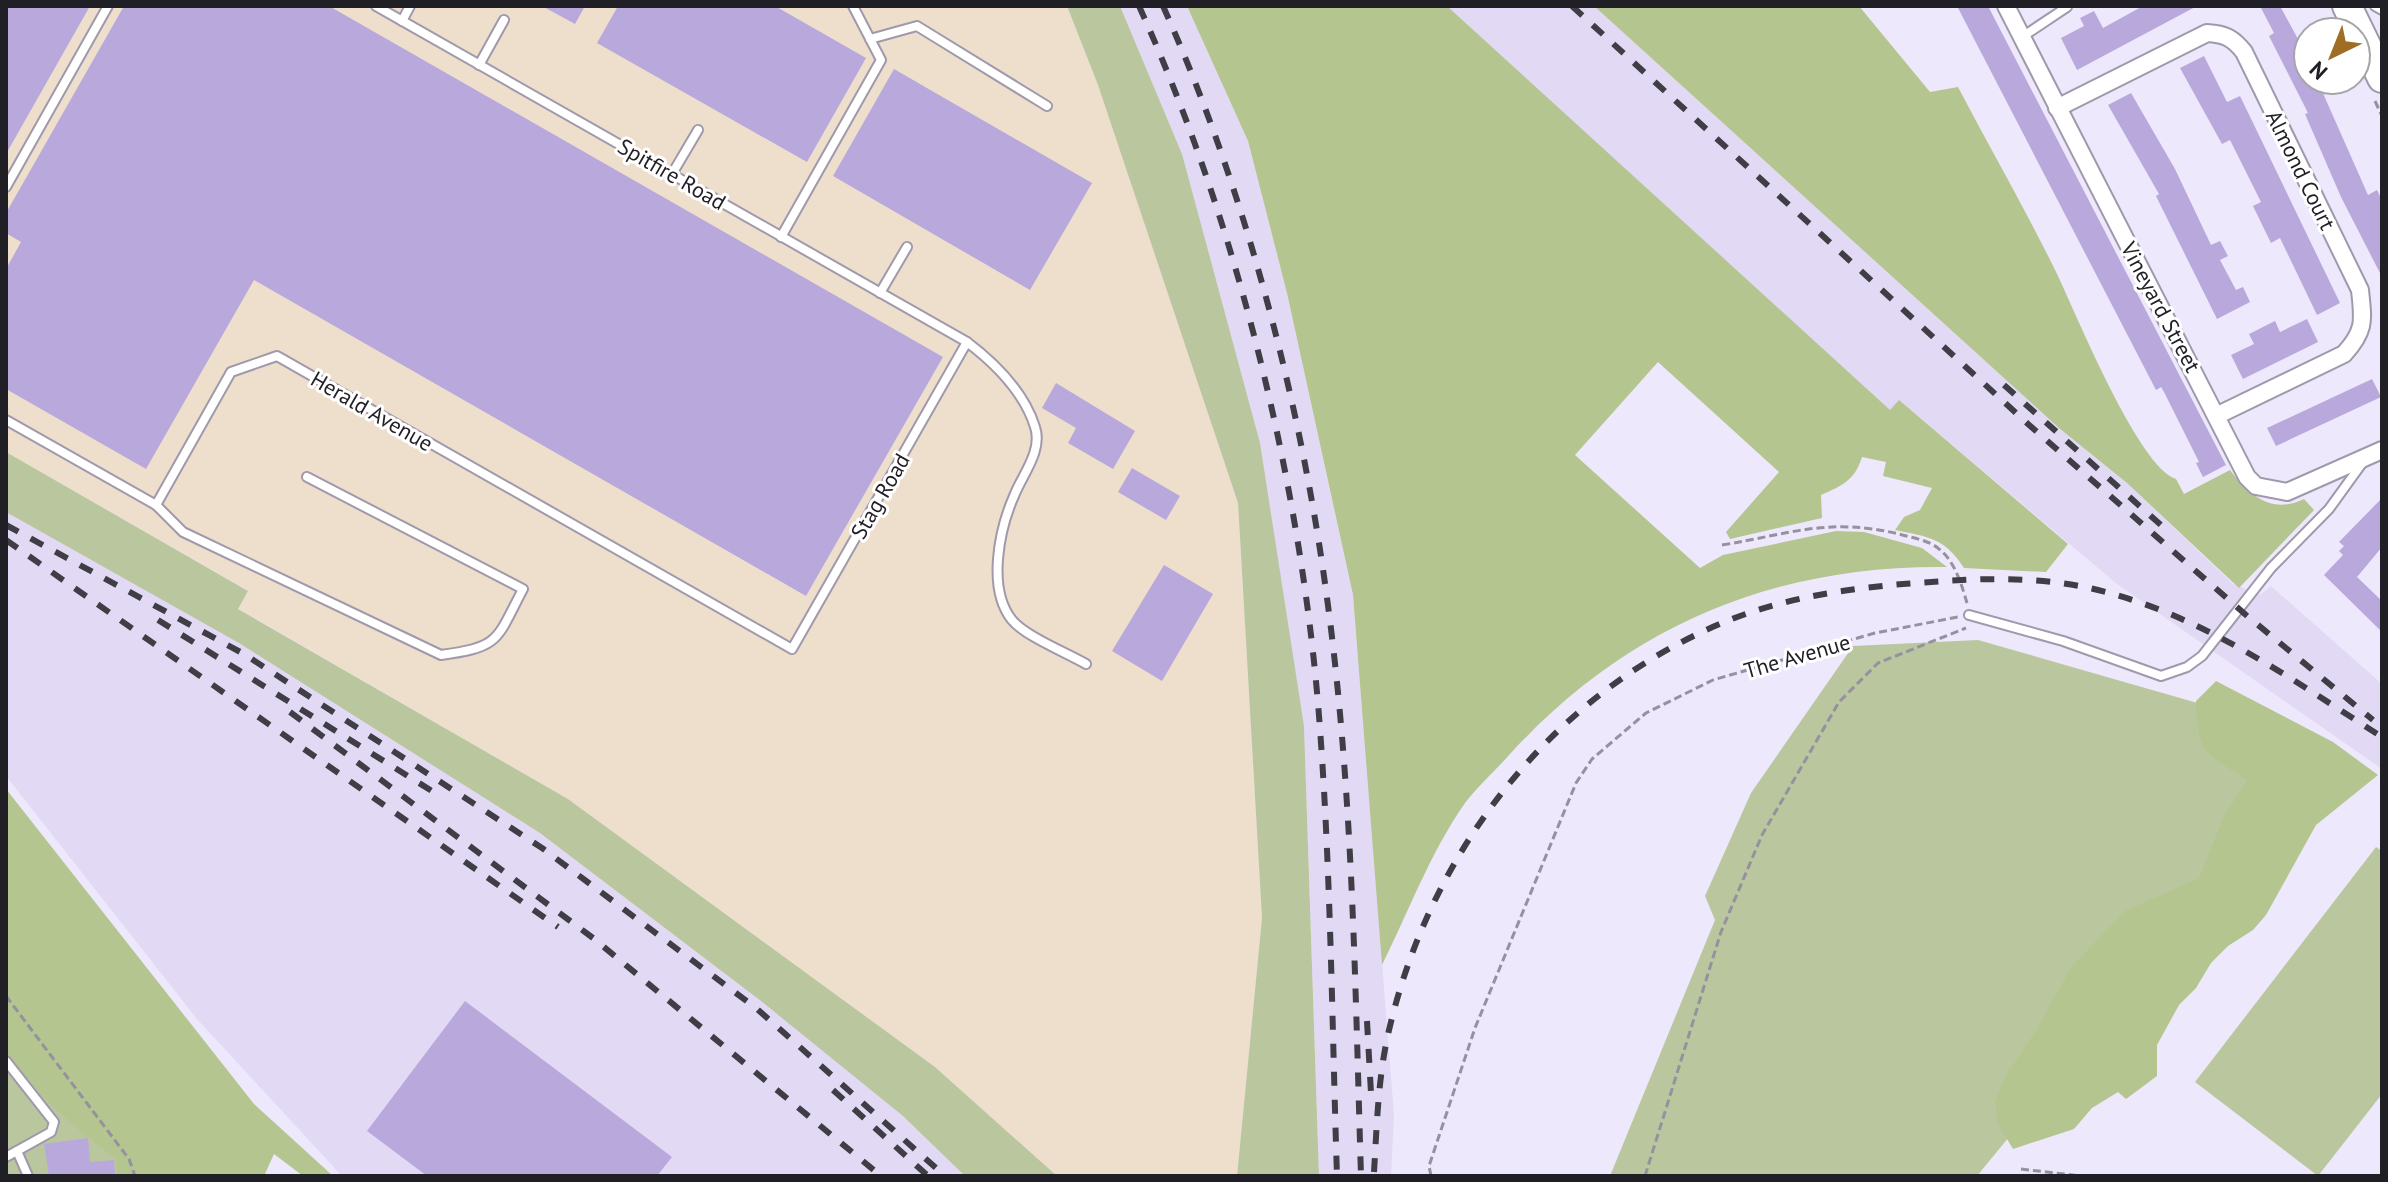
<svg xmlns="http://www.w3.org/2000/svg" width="2388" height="1182" font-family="'PT Sans',sans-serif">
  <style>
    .industrial { fill: #eedfcc }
    .built { fill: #e2daf4 }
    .green { fill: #bac79e }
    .forest { fill: #b4c590 }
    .building { fill: #b9a8dc }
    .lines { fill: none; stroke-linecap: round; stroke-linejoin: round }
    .lane-casing { stroke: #9f99ab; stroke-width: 12 }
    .street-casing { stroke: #9f99ab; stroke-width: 20 }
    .highway-casing { stroke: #9f99ab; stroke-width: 32 }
    .path { stroke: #95919f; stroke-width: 3; stroke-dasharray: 8 4; stroke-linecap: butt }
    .lane { stroke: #fff; stroke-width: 8 }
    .street { stroke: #fff; stroke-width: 16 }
    .highway { stroke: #fff; stroke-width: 28 }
    .rail { stroke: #3f3d46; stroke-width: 6; stroke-dasharray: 14 14; stroke-linecap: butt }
    .labels { text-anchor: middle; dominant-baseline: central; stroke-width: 6; stroke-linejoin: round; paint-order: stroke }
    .street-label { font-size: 22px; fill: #211f26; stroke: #fff }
  </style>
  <rect width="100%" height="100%" fill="#ede8fb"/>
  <polygon class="industrial" points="6,6 1067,6 1098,85 1238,503 1262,918 1237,1176 1057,1176 935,1067 568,799 237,608 247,590 6,452"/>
  <g class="built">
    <polygon points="1120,6 1187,6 1248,141 1287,293 1353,596 1394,1115 1391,1176 1319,1176 1304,726 1182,154"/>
    <polygon points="1447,6 1594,6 2059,428 2127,483 2233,584 2260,595 2271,586 2382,684 2382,769 2117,584 1900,401 1890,411"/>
    <polygon points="6,475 528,802 994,1176 342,1176 197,1019 6,776"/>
  </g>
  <g class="green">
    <polygon points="1067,6 1120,6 1182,154 1260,443 1304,726 1319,1176 1237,1176 1262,918 1238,503 1098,85"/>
    <polygon points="6,452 248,591 238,609 568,799 935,1067 1057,1176 965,1176 903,1116 761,1001 540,833 239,643 6,512"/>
    <polygon points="1978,640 2333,742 1977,1176 1610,1176 1715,920 1705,896 1751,793 1853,646"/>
    <polygon points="2376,847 2382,851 2382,1094 2318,1176 2195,1082"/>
    <polygon points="6,980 144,1176 6,1176"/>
  </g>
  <g class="forest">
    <path d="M1187,6H1447L1890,410L1899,400L2068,544L2046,572L1964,568C1945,538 1929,537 1895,530L1904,517L1920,510L1932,488L1883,476L1886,462L1862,457C1855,480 1842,486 1821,495L1822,518L1730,539L1726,532L1779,472L1658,362L1575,455L1700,568L1723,555L1836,531L1864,532L1922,548L1947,567C1774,565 1628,625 1510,754C1496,770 1478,786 1465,803C1430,853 1409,911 1382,965L1353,595L1287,293L1248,141Z"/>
    <path d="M1594,6H1859L1930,92L1958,87C1991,150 2027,212 2058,276C2076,314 2139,468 2176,479L2184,494L2230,470C2249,495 2272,515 2304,499L2314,510L2239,588L2127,483L2059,428Z"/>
    <path d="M2216,681L2333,742L2378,775L2316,825L2266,915L2253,930L2228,946L2211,963L2196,988L2179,1005L2157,1045V1076L2126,1099L2118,1092L2092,1108L2074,1129L2013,1149L1998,1124L1995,1103L2004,1078L2035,1032L2072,966L2125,911L2199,878L2224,816L2247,780C2205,752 2198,757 2196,701Z"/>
    <path d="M6,789L254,1104L333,1176H303L274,1154L264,1176H118L116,1159C78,1130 33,1094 8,1052C0,1039 6,823 6,789Z"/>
  </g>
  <g class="building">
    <polygon points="6,6 90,6 6,154"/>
    <polygon points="124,6 329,6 943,357 806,596 254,280 146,469 6,389 6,269 21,242 6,233 6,213"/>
    <polygon points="542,6 585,6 575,24"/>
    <polygon points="618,6 775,6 866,58 807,162 597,43"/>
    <polygon points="1957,6 1988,6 2226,465 2203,477 2196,463 2199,462 2164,392 2161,387 2156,390"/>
    <polygon points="2143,6 2197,6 2077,70 2061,38 2084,26 2080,18 2094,11 2103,28"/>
    <polygon points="2260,6 2280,6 2304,50 2301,52 2308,65 2308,80 2316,80 2322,91 2368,195 2377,190 2382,200 2382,277 2341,197 2305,114 2308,113 2269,36 2274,33"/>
    <polygon points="2204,56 2227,102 2240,96 2340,303 2317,315 2280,238 2271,243 2253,206 2261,202 2230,140 2222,144 2180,68"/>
    <polygon points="894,69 1092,183 1030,290 833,176"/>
    <polygon points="2131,93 2175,169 2211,245 2220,241 2228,256 2220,260 2236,290 2243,287 2250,302 2217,319 2156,196 2159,194 2108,105"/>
    <polygon points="2307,319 2318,342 2243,379 2231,355 2254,344 2249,334 2275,321 2280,332"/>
    <polygon points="2372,379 2381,397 2276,446 2267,428"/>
    <polygon points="1056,383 1135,431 1113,469 1068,443 1076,428 1042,408"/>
    <polygon points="1132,468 1180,496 1166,520 1118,492"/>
    <polygon points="2382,498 2382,547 2357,577 2382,601 2382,632 2324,575 2343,555 2339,551 2344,546 2339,542"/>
    <polygon points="1164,565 1213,594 1162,681 1112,651"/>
    <polygon points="465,1001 672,1157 657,1176 427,1176 367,1131"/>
    <polygon points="88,1138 90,1162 114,1160 115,1176 49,1176 44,1144"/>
  </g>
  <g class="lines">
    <defs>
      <g id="lane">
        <path d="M376,6L967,342C996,364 1024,392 1035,427C1043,451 1022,475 1014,496C999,530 987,589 1012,620C1025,636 1067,653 1086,664"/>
        <polyline points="2375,6 2382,10"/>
        <polyline points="402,21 410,6"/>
        <polyline points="2022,37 2067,7"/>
        <polyline points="870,39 917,26 1047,106"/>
        <polyline points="479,65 504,20"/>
        <polyline points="672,174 698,130"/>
        <polyline points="6,187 108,6"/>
        <polyline points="781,237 881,60 853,6"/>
        <polyline points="880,293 907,247"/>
        <polyline points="6,420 156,505 231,372 277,356 792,649 967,342"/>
        <path d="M156,505L183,532L441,655C501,647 496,640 523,589L307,477"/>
        <polyline points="1969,615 2063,641 2161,676 2187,667 2202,656 2271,568 2329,509 2363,462"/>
        <polyline points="6,1061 54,1122 51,1132 6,1157"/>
        <polyline points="17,1151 28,1176"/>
      </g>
      <g id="street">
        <polyline points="2006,6 2247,477 2256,486 2287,492 2382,450"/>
        <path d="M2057,108L2207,33C2225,34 2233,38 2244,52L2360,290C2363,320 2366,330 2344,354L2218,415"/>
      </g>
      <polyline id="highway" points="2347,6 2382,78"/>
    </defs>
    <use href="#lane" class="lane-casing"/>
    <use href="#street" class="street-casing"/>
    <use href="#highway" class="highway-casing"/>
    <g class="path">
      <polyline points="2375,101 2382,116"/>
      <path d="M1722,545C1790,534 1828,517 1899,534C1912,538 1929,540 1939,549C1955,561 1962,586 1967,603"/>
      <polyline points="6,996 129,1159 135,1176"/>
      <polyline points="2021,1169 2081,1176"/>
      <polyline points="1431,1176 1429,1166 1475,1028 1576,783 1592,759 1646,713 1713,680 1875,633 1958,617"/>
      <polyline points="1645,1176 1721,932 1762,835 1839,702 1878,663 1966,628"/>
    </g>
    <use href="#lane" class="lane"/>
    <use href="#street" class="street"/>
    <use href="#highway" class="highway"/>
    <g class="rail">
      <path d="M1139,6C1238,224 1303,491 1320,729C1331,878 1332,1027 1337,1176"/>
      <path d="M1163,6C1244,186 1301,402 1327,598C1353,789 1355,983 1361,1176"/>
      <polyline points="1572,6 2028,424 2246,615 2373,720"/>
      <polyline points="2004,385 2162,526"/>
      <polyline points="6,525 244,654 542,848 756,1008 945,1176"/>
      <polyline points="6,540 558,927"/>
      <polyline points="158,620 443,798"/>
      <polyline points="290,712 593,938 881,1176"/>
      <polyline points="1367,1021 1371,1093"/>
      <polyline points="833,1090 928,1176"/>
      <path d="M1374,1172C1377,1124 1378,1074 1390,1026C1433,846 1557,688 1732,619C1786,598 1845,589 1903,584C1968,579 2033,574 2098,590C2204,616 2291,679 2382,737"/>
    </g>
  </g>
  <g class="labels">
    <g class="street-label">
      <text transform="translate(2301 170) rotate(64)">Almond Court</text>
      <text transform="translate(672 174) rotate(30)">Spitfire Road</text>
      <text transform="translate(2161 307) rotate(62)">Vineyard Street</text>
      <text transform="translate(372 411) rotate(30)">Herald Avenue</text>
      <text transform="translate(880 496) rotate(-60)">Stag Road</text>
      <text transform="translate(1797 656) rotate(-16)">The Avenue</text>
    </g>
  </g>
  <rect width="2388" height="1182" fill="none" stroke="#211f26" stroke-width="16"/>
  <g transform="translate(2332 56) rotate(223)"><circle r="38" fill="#ffffff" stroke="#a6a5a8" stroke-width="2"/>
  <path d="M0-6L14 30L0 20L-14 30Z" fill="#9f6d23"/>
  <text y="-12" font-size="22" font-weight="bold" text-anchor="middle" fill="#211f26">N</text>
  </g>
</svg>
